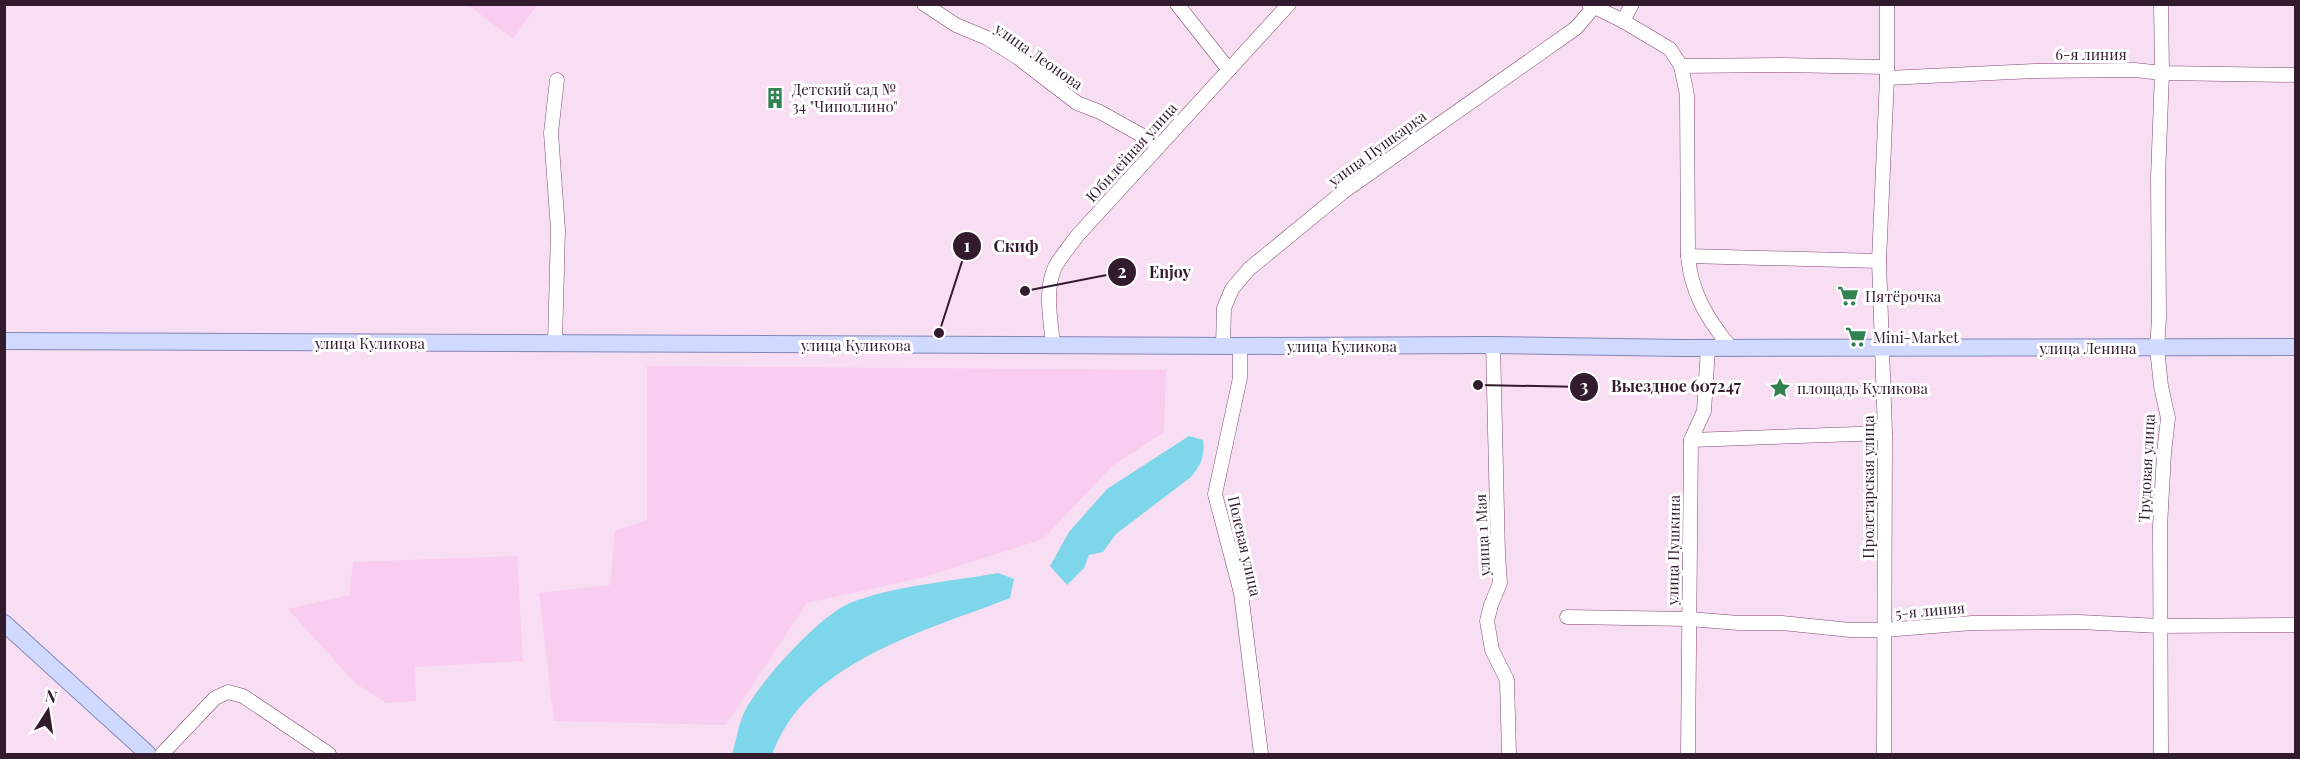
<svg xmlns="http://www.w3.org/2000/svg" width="2300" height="759" font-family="'Playfair Display',serif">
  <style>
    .built { fill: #f8cdef }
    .water { fill: #7dd6e9 }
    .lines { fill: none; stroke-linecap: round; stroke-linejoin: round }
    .minor-casing { stroke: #804876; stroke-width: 15 }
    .major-casing { stroke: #8486b6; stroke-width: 18 }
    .minor { stroke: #fff; stroke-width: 14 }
    .major { stroke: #d0d9ff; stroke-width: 16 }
    .labels { text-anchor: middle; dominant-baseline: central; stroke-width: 6; stroke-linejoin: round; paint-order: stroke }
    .street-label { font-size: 15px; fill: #331b2e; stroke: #fff }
    .poi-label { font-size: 15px; fill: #331b2e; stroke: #fff; text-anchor: start }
    .leader { fill: none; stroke: #331b2e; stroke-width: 2 }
    .callout-dot { fill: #331b2e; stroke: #fff; stroke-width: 2 }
    .mark-label { font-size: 18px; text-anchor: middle; font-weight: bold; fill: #fff }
    .callout-label { font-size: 16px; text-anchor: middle; font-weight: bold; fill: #331b2e; stroke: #fff; stroke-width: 6; stroke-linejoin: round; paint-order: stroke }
  </style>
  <rect width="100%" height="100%" fill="#f8def2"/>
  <g class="built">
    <polygon points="468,5 537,5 513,39"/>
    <polygon points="647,366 1166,370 1164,432 1112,466 1043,539 921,578 807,603 726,725 554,721 539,593 610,585 615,531 647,520"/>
    <polygon points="517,556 523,661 415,667 416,701 386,703 355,683 288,609 349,595 353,562"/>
  </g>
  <g class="water">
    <path d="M1189,436L1203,440C1205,456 1201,465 1191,477L1116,534L1103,552L1089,555L1084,568L1067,585L1050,566L1069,532L1107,489Z"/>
    <path d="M998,573L1014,579L1010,598C936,627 831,655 786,726C780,735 776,745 772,754H732C736,742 738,727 743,715C755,686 821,614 850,603C896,585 949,582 998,573Z"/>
  </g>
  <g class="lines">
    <defs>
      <g id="minor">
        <polyline points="924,4 956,25 987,38 1017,57 1077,103 1100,112 1159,145"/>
        <polyline points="1177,4 1229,70"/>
        <path d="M1589,4L1623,21L1670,49L1681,66L1687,95L1688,256C1691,293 1708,320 1731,348"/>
        <polyline points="1623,21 1632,4"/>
        <polyline points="1681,66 1781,65 1887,67"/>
        <polyline points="1887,78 2035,71 2135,70 2162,73 2296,75"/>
        <polyline points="1688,256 1879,261"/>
        <polyline points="555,343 558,230 551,133 557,80"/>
        <path d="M1053,345C1051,320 1044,291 1055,267C1061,256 1070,246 1077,236L1289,4"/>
        <polyline points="1493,345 1498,554 1500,583 1491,605 1487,621 1492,650 1507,680 1509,754"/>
        <polyline points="1223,346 1224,308 1232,289 1249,269 1343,192 1576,28 1594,7"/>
        <polyline points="1240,346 1240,378 1215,494 1241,593 1261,754"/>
        <polyline points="1691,440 1885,433"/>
        <polyline points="1567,617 1689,619 1739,623 1782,623 1850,630 1884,630 1972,623 2079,622 2160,626 2296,625"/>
        <polyline points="162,754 215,698 228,692 243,696 329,754"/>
        <polyline points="1688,754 1691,440 1704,411 1708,348"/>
        <polyline points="1884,754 1885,433 1879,261 1887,78 1887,4"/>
        <polyline points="2161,754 2160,527 2164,453 2168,418 2161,386 2157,348 2159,319 2158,177 2162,73 2161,4"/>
      </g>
      <g id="major">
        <polyline points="4,341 1240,346 1493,345 1681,348 2296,347"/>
        <polyline points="4,623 148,754"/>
      </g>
    </defs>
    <use href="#minor" class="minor-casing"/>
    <use href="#major" class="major-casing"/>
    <use href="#minor" class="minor"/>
    <use href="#major" class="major"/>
  </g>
  <defs>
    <symbol id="building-bare" viewBox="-9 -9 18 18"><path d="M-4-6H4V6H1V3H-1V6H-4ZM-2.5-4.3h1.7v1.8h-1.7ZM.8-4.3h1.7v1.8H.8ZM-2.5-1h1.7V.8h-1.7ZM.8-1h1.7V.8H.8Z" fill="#338251" stroke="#fff" stroke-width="2.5" paint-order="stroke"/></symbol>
    <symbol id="supermarket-bare" viewBox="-9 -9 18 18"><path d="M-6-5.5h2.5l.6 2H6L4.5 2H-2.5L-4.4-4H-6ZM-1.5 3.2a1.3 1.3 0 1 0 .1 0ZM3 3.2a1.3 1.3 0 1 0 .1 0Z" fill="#338251" stroke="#fff" stroke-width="2.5" paint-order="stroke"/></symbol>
    <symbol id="sight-bare" viewBox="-9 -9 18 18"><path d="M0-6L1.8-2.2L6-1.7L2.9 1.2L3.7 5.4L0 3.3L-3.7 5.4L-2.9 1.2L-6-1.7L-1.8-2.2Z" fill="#338251" stroke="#fff" stroke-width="2.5" paint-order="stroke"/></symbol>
  </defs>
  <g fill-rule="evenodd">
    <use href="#building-bare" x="760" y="83" width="30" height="30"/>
    <use href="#supermarket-bare" x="1833" y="281" width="30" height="30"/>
    <use href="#supermarket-bare" x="1841" y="322" width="30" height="30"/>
    <use href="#sight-bare" x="1765" y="373" width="30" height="30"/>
  </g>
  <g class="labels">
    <g class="street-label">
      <text x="2091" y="54">6-я линия</text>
      <text transform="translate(1039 56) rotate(35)">улица Леонова</text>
      <text transform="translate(1377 148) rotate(-36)">улица Пушкарка</text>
      <text transform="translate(1131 152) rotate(-48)">Юбилейная улица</text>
      <text x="370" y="343">улица Куликова</text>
      <text x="856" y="345">улица Куликова</text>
      <text x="1342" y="346">улица Куликова</text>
      <text x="2088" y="348">улица Ленина</text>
      <text transform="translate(2146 468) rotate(-87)">Трудовая улица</text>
      <text transform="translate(1868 487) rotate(-90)">Пролетарская улица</text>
      <text transform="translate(1482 535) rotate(-93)">улица 1 Мая</text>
      <text transform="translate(1245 546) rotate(77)">Полевая улица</text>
      <text transform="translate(1673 550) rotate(-89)">улица Пушкина</text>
      <text transform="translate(1930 610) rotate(-5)">5-я линия</text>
    </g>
    <g class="poi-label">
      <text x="792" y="89">Детский сад №<tspan x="792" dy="17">34 "Чиполлино"</tspan></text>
      <text x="1865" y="296">Пятёрочка</text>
      <text x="1873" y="337">Mini-Market</text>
      <text x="1797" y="388">площадь Куликова</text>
    </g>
  </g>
  <path class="leader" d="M939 333L967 246M1025 291L1122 272M1478 385L1584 387"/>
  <g class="callout-dot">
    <circle cx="939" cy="333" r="6"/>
    <circle cx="1025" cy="291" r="6"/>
    <circle cx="1478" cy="385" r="6"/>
    <circle cx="967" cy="246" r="15"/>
    <circle cx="1122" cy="272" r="15"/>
    <circle cx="1584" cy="387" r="15"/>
  </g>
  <g class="mark-label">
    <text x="967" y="252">1</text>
    <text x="1122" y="278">2</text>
    <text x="1584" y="393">3</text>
  </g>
  <g class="callout-label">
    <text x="1016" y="252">Скиф</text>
    <text x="1170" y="278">Enjoy</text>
    <text x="1676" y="392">Выездное 607247</text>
  </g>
  <rect width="2300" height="759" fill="none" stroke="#331b2e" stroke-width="12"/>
  <g transform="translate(48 711) rotate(12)" stroke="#ffffff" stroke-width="4.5" paint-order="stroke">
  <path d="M0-4.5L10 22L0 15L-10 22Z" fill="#331b2e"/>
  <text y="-9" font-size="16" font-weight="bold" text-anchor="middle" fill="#331b2e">N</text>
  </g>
</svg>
